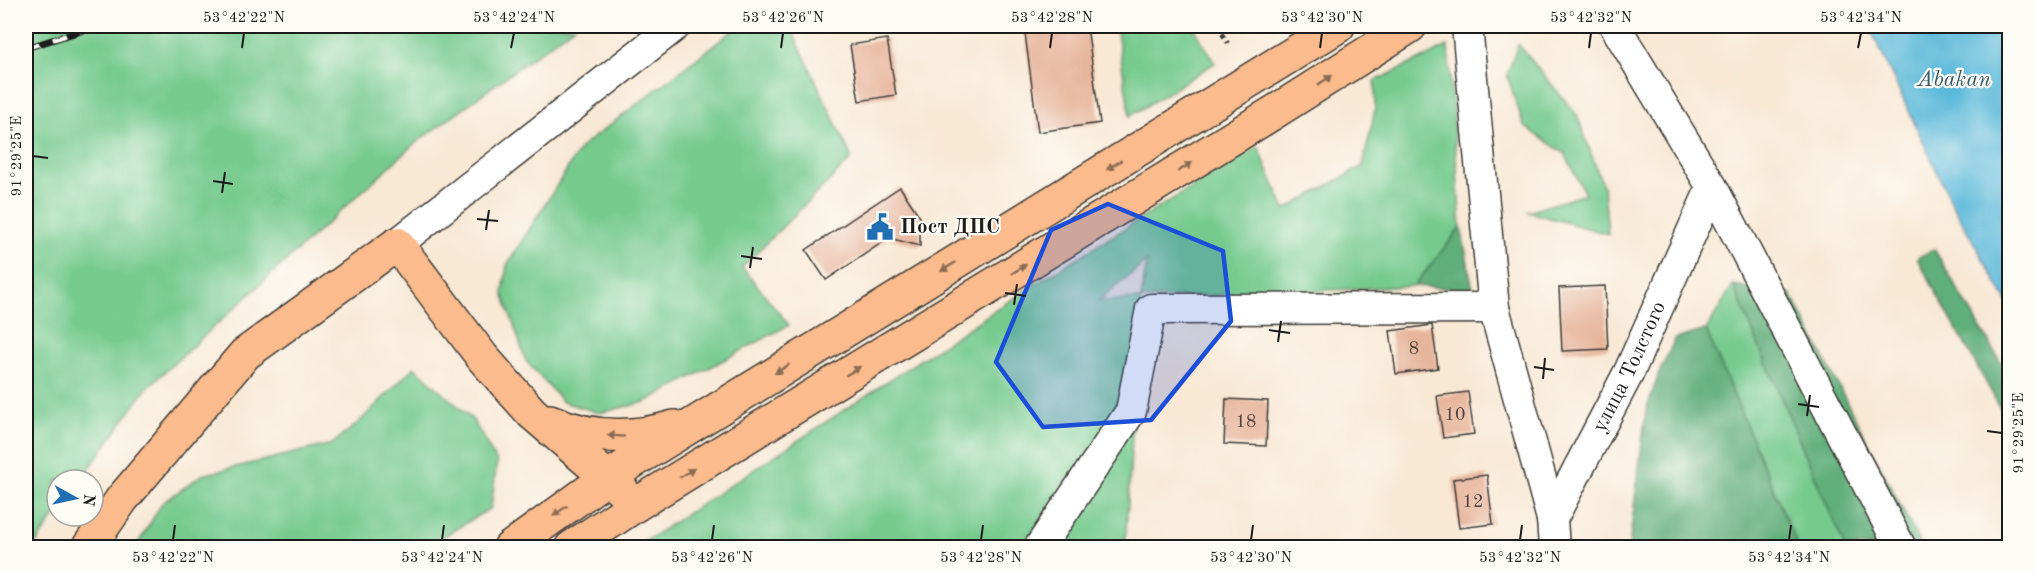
<svg xmlns="http://www.w3.org/2000/svg" width="2035" height="573" font-family="'Old Standard TT',serif">
  <style>
    .green { fill: #76ca8e; stroke: #497355; stroke-width: 1.5; fill-rule: evenodd }
    .forest { fill: #60ae79; stroke: #3e654a; stroke-width: 1.5 }
    .water { fill: #5cb9da; stroke: #3c6a7b; stroke-width: 1.5 }
    .building { fill: #e7b59c }
    .lines { fill: none; stroke-linecap: round; stroke-linejoin: round }
    .minor-casing { stroke: #3d3b38; stroke-width: 33 }
    .major-casing { stroke: #3d3b38; stroke-width: 36 }
    .path { stroke: #3d3b38; stroke-width: 4; stroke-dasharray: 4.5 4.5; stroke-linecap: butt }
    .minor { stroke: #fff; stroke-width: 30 }
    .major { stroke: #fbbb8c; stroke-width: 33 }
    .rail-casing { stroke: #1c1c1c; stroke-width: 7 }
    .rail { stroke: #fdfcf7; stroke-width: 4.5; stroke-dasharray: 14; stroke-linecap: butt }
    .oneway { fill: #8c6c54 }
    .marked { fill: #1d4ed8; fill-opacity: 0.2; stroke: #1d4ed8; stroke-width: 4.5; stroke-linejoin: round }
    .ticks { fill: none; stroke: #1c1c1c; stroke-width: 2 }
    .labels { text-anchor: middle; dominant-baseline: central; stroke-width: 4.5; stroke-linejoin: round; paint-order: stroke }
    .number-label { font-size: 18px; fill: #4f423c }
    .poi-label { font-size: 21px; font-weight: bold; fill: #1c1c1c; stroke: #fdfcf7; text-anchor: start }
    .street-label { font-size: 21px; fill: #1c1c1c; stroke: #fdfcf7 }
    .water-label { font-size: 22px; font-style: italic; fill: #365b68; stroke: #fdfcf7 }
    .neatline { fill: none; stroke: #1c1c1c; stroke-width: 2 }
    .ticks-label { font-size: 15px; text-anchor: middle; fill: #1c1c1c }
  </style>
  <rect width="100%" height="100%" fill="#fdfcf7"/>
  <filter id="ink" filterUnits="userSpaceOnUse"><feTurbulence type="fractalNoise" baseFrequency=".0167" numOctaves="2"/><feDisplacementMap in="SourceGraphic" scale="12" xChannelSelector="R" yChannelSelector="G"/><feConvolveMatrix kernelMatrix="1 2 1 2 8 2 1 2 1" color-interpolation-filters="sRGB"/></filter>
  <filter id="wash" filterUnits="userSpaceOnUse"><feTurbulence type="fractalNoise" baseFrequency=".008" numOctaves="4" result="noise"/><feDisplacementMap in="SourceGraphic" scale="24" xChannelSelector="R" yChannelSelector="G"/><feGaussianBlur stdDeviation="1.35" result="paint"/><feColorMatrix in="noise" values="0 0 0 0 0 0 0 0 0 0 0 0 0 0 0 0 0 1.4 0 .05"/><feComposite in="paint" operator="in"/></filter>
  <g filter="url(#wash)">
    <rect width="100%" height="100%" fill="#f8e8d4"/>
    <g class="green">
      <polygon points="26,26 575,26 413,145 146,389 81,480 57,480 57,513 33,548 26,547"/>
      <polygon points="739,26 790,26 852,158 742,267 789,325 645,402 600,413 563,402 526,361 503,293 507,265 581,147"/>
      <polygon points="1116,26 1193,26 1215,63 1130,116"/>
      <polygon points="1518,44 1577,115 1604,189 1608,234 1528,212 1585,194 1565,154 1524,126 1507,75"/>
      <path d="M1448,46L1461,227L1414,286L1141,299L1126,533L1122,547L635,548L1032,286L1258,146L1285,210L1363,166L1375,109V81ZM1147,261L1141,299L1098,301Z"/>
      <polygon points="1733,285 1845,547 1798,547 1706,330"/>
      <polygon points="414,367 473,420 497,462 491,508 426,547 136,547 162,503 202,475 332,444 358,423"/>
    </g>
    <g class="forest">
      <polygon points="1461,227 1473,290 1414,286"/>
      <polygon points="1934,249 2009,376 2009,424 1917,258"/>
      <polygon points="1733,285 1791,294 1922,547 1845,547"/>
      <polygon points="1706,330 1798,547 1629,547 1646,411 1659,373 1675,339"/>
    </g>
    <polygon class="water" points="1869,26 2009,26 2009,305 1953,206"/>
    <g id="blocks">
      <g class="building">
        <polygon points="1024,26 1087,26 1100,123 1038,132"/>
        <polygon points="887,39 896,95 859,101 850,45"/>
        <polygon points="900,187 920,217 920,246 889,238 826,280 806,250"/>
        <polygon points="1605,286 1608,349 1562,351 1559,288"/>
        <polygon points="1432,325 1438,368 1396,374 1390,331"/>
        <polygon points="1468,392 1474,434 1443,438 1437,396"/>
        <polygon points="1226,399 1268,401 1266,446 1224,444"/>
        <polygon points="1487,475 1493,524 1459,528 1453,479"/>
        <polygon points="1498,541 1499,548 1468,548 1468,543"/>
      </g>
    </g>
  </g>
  <g filter="url(#ink)">
    <use href="#blocks" fill-opacity="0" stroke="#3d3b38" stroke-width="1.5"/>
    <g class="lines">
      <defs>
        <g id="minor">
          <polyline points="1467,26 1494,308 1552,519"/>
          <polyline points="1615,26 1712,187 1901,548"/>
          <polyline points="397,244 675,26"/>
          <polyline points="1039,548 1131,411 1151,309 1494,308"/>
          <path id="s1" d="M1554,548L1552,519L1629,372L1712,187"/>
        </g>
        <g id="major">
          <path d="M550,421C591,439 631,440 674,427"/>
          <polyline points="88,548 122,499 245,354 397,244 483,358 532,413 622,490"/>
          <polyline points="510,548 608,477 1338,26"/>
          <polyline points="571,548 637,504 1276,111 1410,26"/>
        </g>
      </defs>
      <use href="#minor" class="minor-casing"/>
      <use href="#major" class="major-casing"/>
      <polyline class="path" points="1217,26 1228,43"/>
      <use href="#minor" class="minor"/>
      <use href="#major" class="major"/>
      <defs>
        <polyline id="rail" points="26,48 97,26"/>
      </defs>
      <use href="#rail" class="rail-casing"/>
      <use href="#rail" class="rail"/>
    </g>
    <defs><path id="oneway-solid" d="M-6-.8H1V-3.2L6.5 0L1 3.2V.8H-6Z" transform="scale(1.5)"/></defs>
    <g class="oneway">
      <use href="#oneway-solid" transform="translate(1325 80) rotate(-33)"/>
      <use href="#oneway-solid" transform="translate(1114 165) rotate(148)"/>
      <use href="#oneway-solid" transform="translate(1185 167) rotate(-32)"/>
      <use href="#oneway-solid" transform="translate(948 267) rotate(148)"/>
      <use href="#oneway-solid" transform="translate(1019 269) rotate(-32)"/>
      <use href="#oneway-solid" transform="translate(782 369) rotate(148)"/>
      <use href="#oneway-solid" transform="translate(853 371) rotate(-32)"/>
      <use href="#oneway-solid" transform="translate(616 436) rotate(-176)"/>
      <use href="#oneway-solid" transform="translate(687 473) rotate(-32)"/>
      <use href="#oneway-solid" transform="translate(560 511) rotate(144)"/>
    </g>
  </g>
  <path class="marked" d="M1108,204L1223,251L1231,321L1151,420L1043,427L996,362L1051,230Z"/>
  <path class="ticks" d="M242,48L244,33M511,48L514,33M781,48L783,33M1050,48L1052,33M1320,48L1322,33M1589,48L1591,33M1858,48L1861,33M33,156L48,158M213,181L233,184M222,193L225,172M477,219L498,221M486,230L489,210M741,256L762,259M750,268L753,247M1005,293L1026,296M1014,305L1017,284M1269,330L1290,333M1278,342L1281,321M1534,367L1554,370M1543,379L1545,358M1798,404L1819,407M1807,416L1810,395M1987,431L2002,433M173,540L175,525M442,540L444,525M712,540L714,525M981,540L983,525M1251,540L1253,525M1520,540L1522,525M1789,540L1791,525"/>
  <defs>
    <symbol id="civic-bare" viewBox="-9 -9 18 18"><path d="M-.6-6.5H3V-4.5H.6V-3L4-1V1h2V6H-6V1h2V-1L-.6-3ZM-1.2 2.5V6h2.4V2.5Z" fill="#1f6fb2" stroke="#fdfcf7" stroke-width="2.5" paint-order="stroke"/></symbol>
  </defs>
  <g fill-rule="evenodd">
    <use href="#civic-bare" x="861" y="208" width="38" height="38"/>
  </g>
  <g class="labels">
    <g class="number-label">
      <text x="1414" y="349">8</text>
      <text x="1455" y="415">10</text>
      <text x="1246" y="422">18</text>
      <text x="1473" y="502">12</text>
    </g>
    <g class="poi-label">
      <text x="900" y="227">Пост ДПС</text>
    </g>
    <g class="street-label">
      <text stroke="none"><textPath href="#s1" startOffset="200">улица Толстого</textPath></text>
    </g>
    <g class="water-label">
      <text x="1954" y="80">Abakan</text>
    </g>
  </g>
  <rect width="2035" height="573" fill="none" stroke="#fdfcf7" stroke-width="66"/>
  <g transform="translate(75 498) rotate(98)"><circle r="28" fill="#fdfcf7" stroke="#a3a29f" stroke-width="1.5"/>
  <path d="M0-4.5L10 22L0 15L-10 22Z" fill="#1f6fb2"/>
  <text y="-9" font-size="16" font-weight="bold" text-anchor="middle" fill="#1c1c1c">N</text>
  </g>
  <rect x="33" y="33" width="1969" height="507" class="neatline"/>
  <g class="ticks-label">
    <text x="244" y="22">53°42'22"N</text>
    <text x="514" y="22">53°42'24"N</text>
    <text x="783" y="22">53°42'26"N</text>
    <text x="1052" y="22">53°42'28"N</text>
    <text x="1322" y="22">53°42'30"N</text>
    <text x="1591" y="22">53°42'32"N</text>
    <text x="1861" y="22">53°42'34"N</text>
    <text transform="translate(16 156) rotate(-90)" y="5">91°29'25"E</text>
    <text transform="translate(2018 433) rotate(-90)" y="5">91°29'25"E</text>
    <text x="173" y="562">53°42'22"N</text>
    <text x="442" y="562">53°42'24"N</text>
    <text x="712" y="562">53°42'26"N</text>
    <text x="981" y="562">53°42'28"N</text>
    <text x="1251" y="562">53°42'30"N</text>
    <text x="1520" y="562">53°42'32"N</text>
    <text x="1789" y="562">53°42'34"N</text>
  </g>
</svg>
